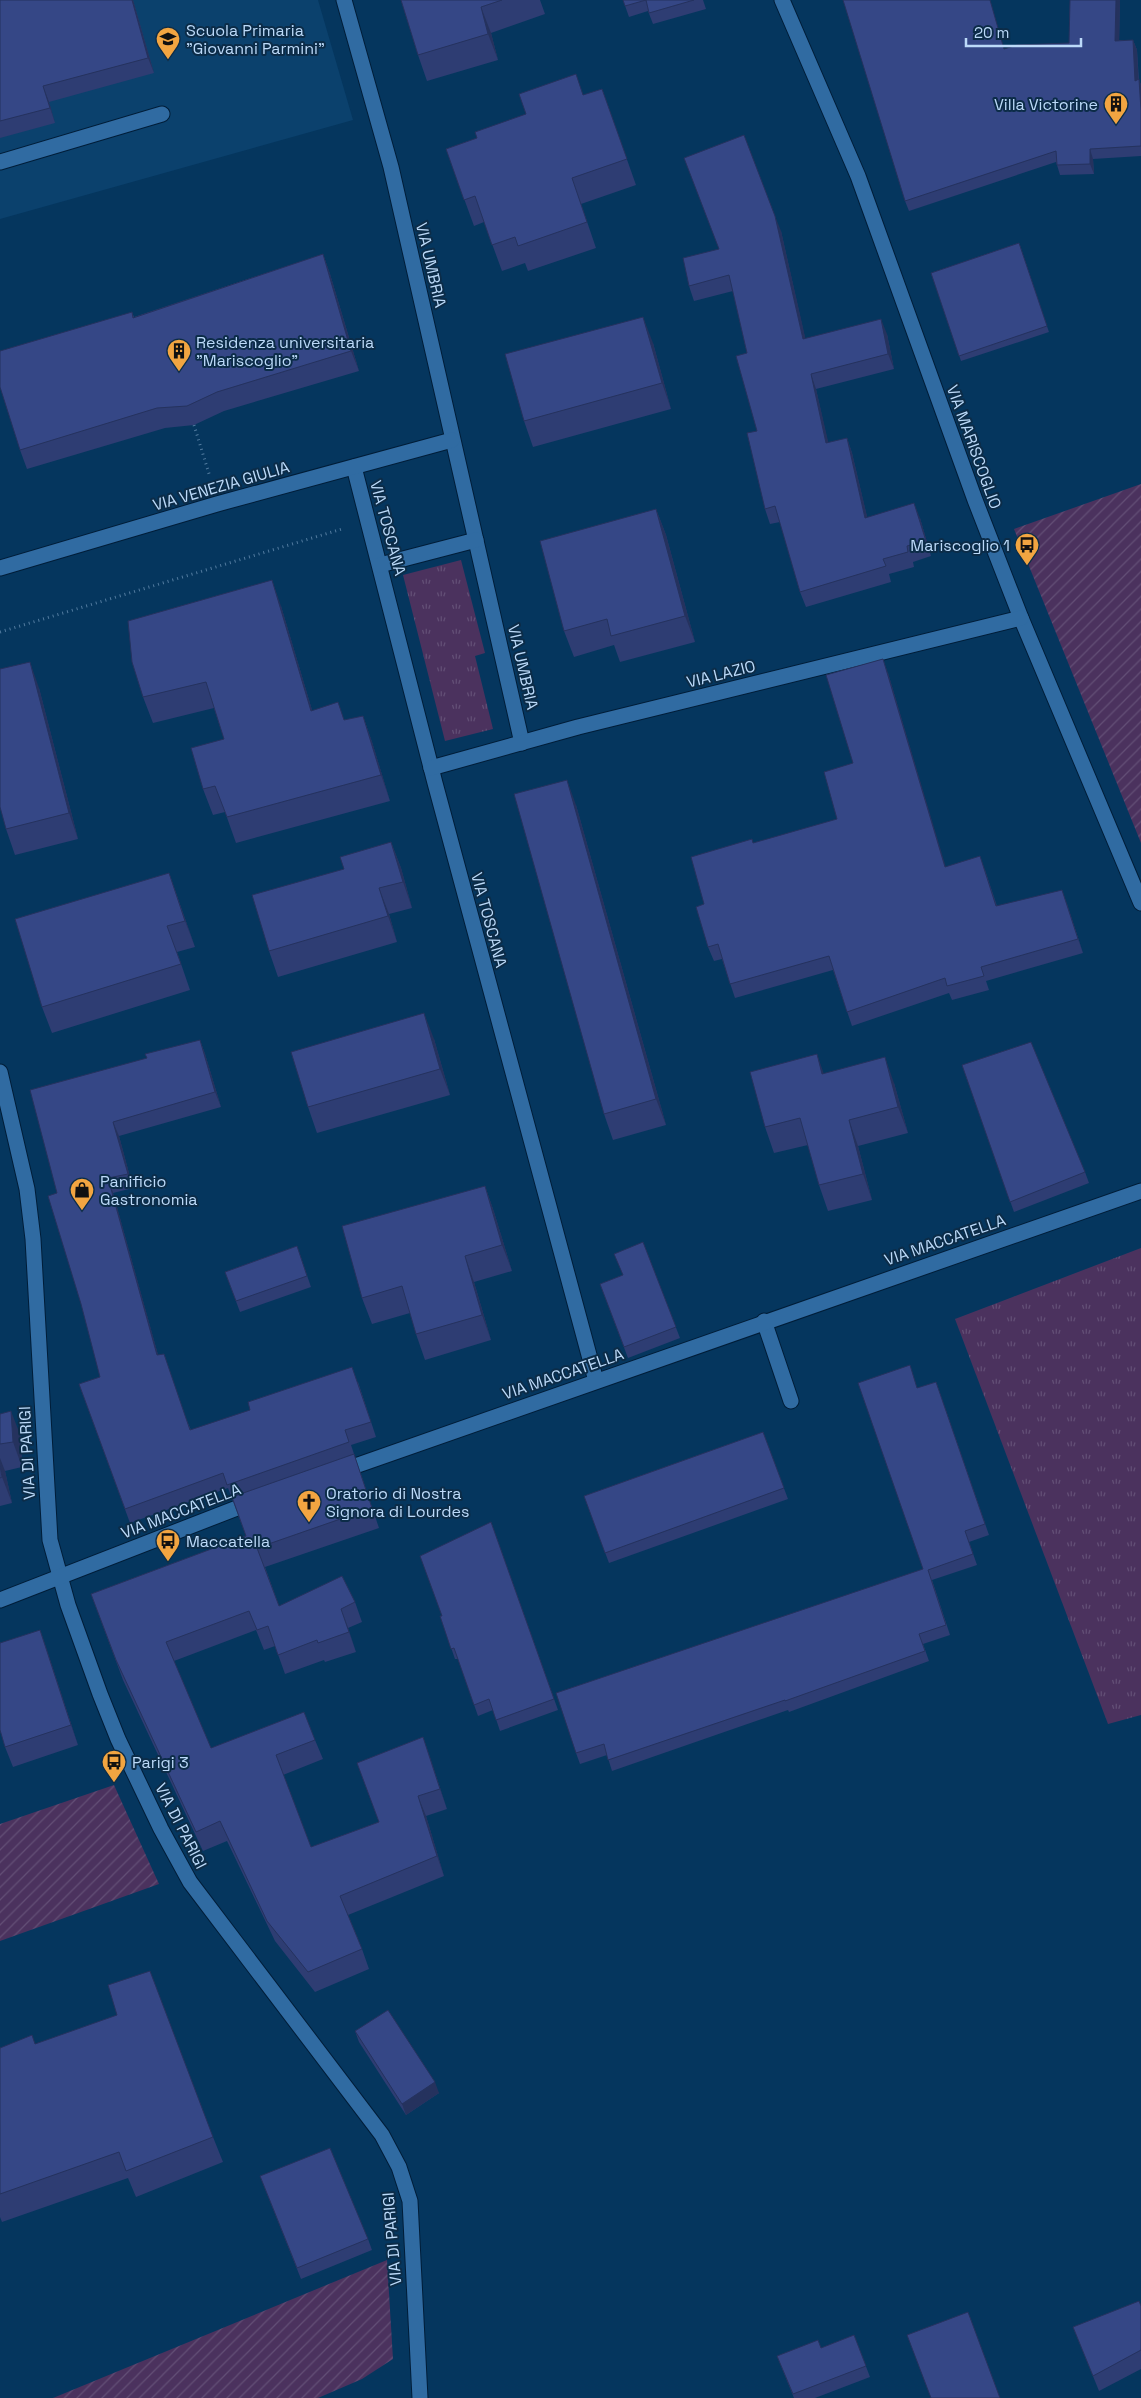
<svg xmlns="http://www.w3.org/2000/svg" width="1141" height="2398" font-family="'Space Grotesk',sans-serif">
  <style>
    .built { fill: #0b416d }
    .grass { fill: url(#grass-tufts) }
    .garden { fill: url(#garden-furrows) }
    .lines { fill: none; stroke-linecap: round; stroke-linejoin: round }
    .minor-casing { stroke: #001d38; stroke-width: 17 }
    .path { stroke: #527b9f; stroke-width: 3; stroke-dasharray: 1 4; stroke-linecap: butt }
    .minor { stroke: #306ba2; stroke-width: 15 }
    .wall { fill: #2e3d73 }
    .shaded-wall { fill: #25325e }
    .building { fill: #354786; stroke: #25325e }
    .labels { text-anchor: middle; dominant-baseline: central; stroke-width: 4; stroke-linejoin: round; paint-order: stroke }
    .poi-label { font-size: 16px; fill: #bcdaf9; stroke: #0c2c48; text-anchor: start }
    .street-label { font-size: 16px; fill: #bcdaf9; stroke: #0c2c48 }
  </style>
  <defs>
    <pattern id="grass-tufts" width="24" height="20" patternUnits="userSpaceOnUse" patternTransform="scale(1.25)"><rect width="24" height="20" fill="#4b325e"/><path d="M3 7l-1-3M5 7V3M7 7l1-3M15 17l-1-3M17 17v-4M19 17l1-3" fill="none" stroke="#634f76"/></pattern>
    <pattern id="garden-furrows" width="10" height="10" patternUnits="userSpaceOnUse" patternTransform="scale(1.25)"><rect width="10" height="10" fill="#4b325e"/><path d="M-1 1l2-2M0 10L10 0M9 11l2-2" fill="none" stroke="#634f76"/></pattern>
  </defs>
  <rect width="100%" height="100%" fill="#05365e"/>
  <polygon class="built" points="0,0 318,0 353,120 0,219"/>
  <g class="grass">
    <polygon points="461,560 485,653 475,656 493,729 445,741 403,575"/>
    <polygon points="1141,1248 1141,1715 1108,1724 955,1319"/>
  </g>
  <g class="garden">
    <polygon points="1141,484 1141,843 1014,529"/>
    <polygon points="114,1785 159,1884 0,1941 0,1824"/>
    <polygon points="387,2260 393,2359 362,2379 318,2398 53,2398"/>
  </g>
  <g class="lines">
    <defs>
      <g id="minor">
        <polyline points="344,0 391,167 522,743"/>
        <polyline points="782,0 858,176 975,500 1021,618 1141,903"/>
        <polyline points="0,162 162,114"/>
        <polyline points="354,467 435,783 596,1381"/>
        <polyline points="380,565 476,540"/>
        <polyline points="0,568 217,504 452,440"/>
        <polyline points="431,768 578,727 1021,618"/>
        <polyline points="0,1072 27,1189 33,1239 50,1540 68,1605 100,1694 118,1739 161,1829 190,1882 382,2135 399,2167 410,2201 420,2398"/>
        <polyline points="764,1321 791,1401"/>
        <polyline points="338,1472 1141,1191"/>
        <polyline points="0,1600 255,1501"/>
      </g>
    </defs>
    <use href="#minor" class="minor-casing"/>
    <g class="path">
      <polyline points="194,425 210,477"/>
      <polyline points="0,632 342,529"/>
    </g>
    <use href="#minor" class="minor"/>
  </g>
  <g class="wall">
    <polygon points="0,0 133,0 154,73 49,102 55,123 0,138"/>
    <polygon points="401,0 540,0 545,14 491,33 498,60 427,81 418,55"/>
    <polygon points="623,0 703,0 706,9 653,24 648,11 629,17"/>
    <polygon points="1070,0 1120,0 1119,40 1133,40 1137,50 1139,80 1141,85 1141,156 1093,159 1094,174 1060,175 1057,165 1056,162 909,211 905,201 1005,49 1069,43"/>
    <polygon points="602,89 636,185 581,204 596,248 528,271 525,263 502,271 484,222 474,226 446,149 477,138 584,95"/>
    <polygon points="781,231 805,338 887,334 894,369 816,389 828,443 847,438 852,453 867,517 920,518 931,556 913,562 914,567 889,574 891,582 806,607 800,592 780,522 770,524 765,509 757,431 747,353 733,291 694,301 689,286 719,249"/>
    <polygon points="1019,243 1049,332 961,361 931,273"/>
    <polygon points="323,254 330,274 359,371 224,411 194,425 165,428 27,469 20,450 132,312 134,317"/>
    <polygon points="653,343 671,409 533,447 524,421"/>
    <polygon points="656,509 666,535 695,642 620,662 614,645 574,657 564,631"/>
    <polygon points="281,606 312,710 345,720 363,716 372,742 390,801 236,843 225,812 213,815 203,789 224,739 214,708 153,723 143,697"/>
    <polygon points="888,673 945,867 985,870 997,906 1067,904 1083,953 986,981 989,990 952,1000 949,993 852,1026 833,970 735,998 722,959 714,961 708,947 704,904 837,819 853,763"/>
    <polygon points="39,688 78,839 15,855 6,829"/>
    <polygon points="576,805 666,1125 613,1140 604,1114"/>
    <polygon points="391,842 401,868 412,908 389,914 397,942 278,977 269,951 344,869"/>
    <polygon points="169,873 195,947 177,952 190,990 52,1033 42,1007"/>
    <polygon points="434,1039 450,1095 317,1133 308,1107"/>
    <polygon points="200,1040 205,1054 221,1107 119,1136 133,1188 113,1193 158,1355 191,1430 358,1382 376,1437 351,1445 379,1528 265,1567 279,1606 355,1602 362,1622 348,1628 356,1652 325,1662 324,1660 285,1674 275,1646 264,1650 256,1630 174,1661 211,1748 315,1740 323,1759 283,1775 311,1847 379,1822 357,1763 423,1737 447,1809 426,1816 444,1876 348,1915 362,1949 369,1969 315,1992 275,1941 227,1841 203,1851 123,1680 91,1594 246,1536 228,1488 130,1523 79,1384 100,1377 57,1193 147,1058"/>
    <polygon points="962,1065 1085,1172 1089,1183 1014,1212"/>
    <polygon points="824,1073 894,1083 908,1133 858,1146 872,1200 828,1211 819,1185 808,1145 774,1153 765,1127"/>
    <polygon points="485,1186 494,1212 512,1271 474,1282 491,1340 425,1360 416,1334 410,1313 372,1324 362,1298"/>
    <polygon points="643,1242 680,1338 628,1358 600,1284 623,1275"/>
    <polygon points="297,1246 311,1287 240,1312 225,1272"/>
    <polygon points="936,1382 989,1535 969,1542 977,1565 932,1580 950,1635 923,1644 929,1661 789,1712 788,1710 612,1771 607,1755 580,1764 576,1753 923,1569 918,1388"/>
    <polygon points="0,1414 21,1437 22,1467 5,1471 12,1503 0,1506"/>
    <polygon points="763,1432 788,1499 609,1563 584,1496"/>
    <polygon points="491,1522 558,1710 500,1731 493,1710 478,1716 458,1659 455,1659 440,1616 442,1616"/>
    <polygon points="40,1630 78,1745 13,1767 5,1747"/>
    <polygon points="355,2031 439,2093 406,2115 359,2042"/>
    <polygon points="35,2044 213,2137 223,2162 136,2197 128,2178 2,2222 0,2217 0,2048"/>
    <polygon points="260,2176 368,2239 372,2250 301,2279"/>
    <polygon points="1141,2306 1141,2369 1099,2391 1073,2327"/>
    <polygon points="854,2335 870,2377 815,2398 794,2398 777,2356 821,2348"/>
  </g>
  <g class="shaded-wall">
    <polygon points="132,0 133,0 154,73 148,58"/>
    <polygon points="1116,0 1120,0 1119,51 1115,41"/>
    <polygon points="481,7 491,33 498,60 488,34"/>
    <polygon points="1133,40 1137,50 1139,91 1135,81"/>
    <polygon points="1139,79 1141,85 1141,110"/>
    <polygon points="43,86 49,102 55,123 50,108"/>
    <polygon points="1090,149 1093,159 1094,174 1090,164"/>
    <polygon points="775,216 781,231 809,354 803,339"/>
    <polygon points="323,254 330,274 359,371 351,351"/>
    <polygon points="643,317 653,343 671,409 662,383"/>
    <polygon points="881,319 887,334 894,369 888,354"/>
    <polygon points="811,374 816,389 832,458 826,443"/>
    <polygon points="847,438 852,453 871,533 865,518"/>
    <polygon points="914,503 920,518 931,556 926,541"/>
    <polygon points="656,509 666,535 695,642 685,616"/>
    <polygon points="272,580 281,606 320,737 311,711"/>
    <polygon points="883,659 888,673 950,881 945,867"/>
    <polygon points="30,662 39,688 78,839 69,813"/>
    <polygon points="363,716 372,742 390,801 381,775"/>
    <polygon points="567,780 576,805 666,1125 656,1099"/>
    <polygon points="391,842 401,868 412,908 403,882"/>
    <polygon points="980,856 985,870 1001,920 996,906"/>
    <polygon points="169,873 178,899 195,947 185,921"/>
    <polygon points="379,888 389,914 397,942 388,916"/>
    <polygon points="1062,890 1067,904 1083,953 1078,939"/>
    <polygon points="424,1013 434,1039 450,1095 440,1069"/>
    <polygon points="200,1040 205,1054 221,1107 215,1092"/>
    <polygon points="817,1054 826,1080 822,1074"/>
    <polygon points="885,1057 894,1083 908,1133 898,1107"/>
    <polygon points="849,1120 858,1146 872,1200 863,1174"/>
    <polygon points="113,1122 119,1136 133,1188 128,1174"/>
    <polygon points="108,1178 113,1193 162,1369 157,1355"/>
    <polygon points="485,1186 494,1212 512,1271 502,1245"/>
    <polygon points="465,1256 474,1282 491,1340 482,1315"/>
    <polygon points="11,1411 21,1437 22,1467 13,1442"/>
    <polygon points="0,1458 5,1471 12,1503 2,1477 0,1466"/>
    <polygon points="341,1609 348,1628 356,1652 349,1632"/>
    <polygon points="40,1630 47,1650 78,1745 71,1725"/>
    <polygon points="423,1737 430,1757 447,1809 440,1789"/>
    <polygon points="418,1796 426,1816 444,1876 437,1856"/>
    <polygon points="435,2082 439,2093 406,2115 402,2104"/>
  </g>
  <g class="building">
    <polygon points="0,0 132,0 148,58 43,86 50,108 0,121"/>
    <polygon points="401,0 502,0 481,7 488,34 418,55"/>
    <polygon points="623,0 694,0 649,13 646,0 625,6"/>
    <polygon points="843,0 990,0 1004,49 1017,45 1069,43 1070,0 1116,0 1115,41 1133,40 1135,81 1139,79 1141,110 1141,146 1090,149 1090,164 1057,165 1056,151 905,201"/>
    <polygon points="576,74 583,95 602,89 627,159 572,178 587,222 518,246 515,237 492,245 475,196 464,200 446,149 477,138 475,132 526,114 519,94"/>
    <polygon points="744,135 775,216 803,339 881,319 888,354 811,374 826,443 847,438 865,518 914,503 926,541 907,546 908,552 883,559 886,566 800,592 775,506 765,509 747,433 757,431 736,356 747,353 729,275 689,286 683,258 719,249 684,158"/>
    <polygon points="1019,243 1047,326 959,356 931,273"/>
    <polygon points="323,254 351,351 217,392 187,406 157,408 20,450 0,387 0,351 132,312 133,318"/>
    <polygon points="643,317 662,383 524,421 505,354"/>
    <polygon points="656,509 685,616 611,636 607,619 564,631 540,541"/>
    <polygon points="272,580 311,711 338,702 344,720 363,716 381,775 227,817 215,786 203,789 191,748 224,739 206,682 143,697 132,662 128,621"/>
    <polygon points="883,659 945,867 980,856 996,906 1062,890 1078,939 981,967 984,976 947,986 945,978 847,1012 829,956 730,984 718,944 708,947 696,907 704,904 691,857 752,839 753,843 837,819 824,772 853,763 826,675"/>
    <polygon points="30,662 69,813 6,829 0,807 0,669"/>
    <polygon points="567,780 656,1099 604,1114 514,794"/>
    <polygon points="391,842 403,882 379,888 388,916 269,951 252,895 344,869 340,857"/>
    <polygon points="169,873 185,921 167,926 181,964 42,1007 15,919"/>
    <polygon points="424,1013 440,1069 308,1107 291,1052"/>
    <polygon points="200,1040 215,1092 113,1122 128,1174 108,1178 157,1355 164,1354 190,1430 250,1410 248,1402 352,1367 371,1422 345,1430 349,1442 227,1485 223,1473 125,1509 79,1384 100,1377 81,1304 48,1196 57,1193 30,1090 147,1058 145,1054"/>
    <polygon points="1031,1042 1085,1172 1010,1202 962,1065"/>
    <polygon points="817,1054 822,1074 885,1057 898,1107 849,1120 863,1174 819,1185 800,1118 765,1127 750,1072"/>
    <polygon points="485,1186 502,1245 465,1256 482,1315 416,1334 402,1286 362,1298 342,1226"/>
    <polygon points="643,1242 676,1327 624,1347 600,1284 623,1275 614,1254"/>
    <polygon points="297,1246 307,1276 236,1301 225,1272"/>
    <polygon points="910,1365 917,1388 936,1382 985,1524 965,1531 973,1554 928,1570 946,1625 919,1634 925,1651 785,1701 785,1700 608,1760 604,1744 576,1753 556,1693 923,1569 858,1383"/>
    <polygon points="11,1411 13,1442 0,1444 0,1414"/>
    <polygon points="763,1432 784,1488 605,1553 584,1496"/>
    <polygon points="354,1454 372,1508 257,1548 279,1606 342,1576 355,1602 341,1609 349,1632 318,1643 317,1640 278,1655 268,1626 257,1630 249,1611 166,1642 211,1748 304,1712 315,1740 276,1755 311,1847 379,1822 357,1763 423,1737 440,1789 418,1796 437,1856 340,1896 362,1949 308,1972 267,1921 220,1821 196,1832 116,1660 91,1594 246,1536 232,1497"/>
    <polygon points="0,1466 2,1477 0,1478"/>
    <polygon points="491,1522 554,1699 496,1720 489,1699 474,1705 454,1648 451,1649 440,1616 442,1616 420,1556"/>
    <polygon points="40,1630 71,1725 5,1747 0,1730 0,1643"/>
    <polygon points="150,1971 213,2137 126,2171 119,2152 0,2194 0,2048 32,2035 35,2044 117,2015 108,1985"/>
    <polygon points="388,2010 435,2082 402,2104 355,2031"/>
    <polygon points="330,2148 368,2239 297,2268 260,2176"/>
    <polygon points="1139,2301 1141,2306 1141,2350 1093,2376 1073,2327"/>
    <polygon points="968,2312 1000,2398 931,2398 907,2335"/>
    <polygon points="854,2335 866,2366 793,2394 777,2356 818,2340 821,2348"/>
  </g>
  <defs>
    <symbol id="school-pin" viewBox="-11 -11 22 30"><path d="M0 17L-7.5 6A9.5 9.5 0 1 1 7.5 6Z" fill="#f2a541" stroke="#0c2c48"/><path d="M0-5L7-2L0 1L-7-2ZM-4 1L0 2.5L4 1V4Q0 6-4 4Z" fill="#111"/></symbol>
    <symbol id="building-pin" viewBox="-11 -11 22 30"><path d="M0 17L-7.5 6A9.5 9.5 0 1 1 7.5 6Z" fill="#f2a541" stroke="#0c2c48"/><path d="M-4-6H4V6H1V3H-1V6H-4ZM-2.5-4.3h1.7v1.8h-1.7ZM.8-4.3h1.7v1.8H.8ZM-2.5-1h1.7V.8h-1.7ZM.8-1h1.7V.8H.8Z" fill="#111"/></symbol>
    <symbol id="bus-pin" viewBox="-11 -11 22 30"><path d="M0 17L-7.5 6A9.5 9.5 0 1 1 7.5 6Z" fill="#f2a541" stroke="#0c2c48"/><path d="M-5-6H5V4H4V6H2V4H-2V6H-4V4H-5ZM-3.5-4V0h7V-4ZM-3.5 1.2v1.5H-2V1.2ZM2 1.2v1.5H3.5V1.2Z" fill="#111"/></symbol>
    <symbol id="shop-pin" viewBox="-11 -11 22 30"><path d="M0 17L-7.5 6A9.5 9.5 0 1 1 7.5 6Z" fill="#f2a541" stroke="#0c2c48"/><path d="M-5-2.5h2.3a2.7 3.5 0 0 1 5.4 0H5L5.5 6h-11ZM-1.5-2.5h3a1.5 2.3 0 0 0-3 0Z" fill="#111"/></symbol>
    <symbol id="church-pin" viewBox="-11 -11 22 30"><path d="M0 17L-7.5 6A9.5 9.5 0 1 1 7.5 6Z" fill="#f2a541" stroke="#0c2c48"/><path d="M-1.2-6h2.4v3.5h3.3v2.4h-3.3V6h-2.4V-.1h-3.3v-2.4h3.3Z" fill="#111"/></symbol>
  </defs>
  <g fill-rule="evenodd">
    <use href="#school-pin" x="154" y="25" width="28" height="38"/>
    <use href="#building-pin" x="1102" y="90" width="28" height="38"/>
    <use href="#building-pin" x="165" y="337" width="28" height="38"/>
    <use href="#bus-pin" x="1013" y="531" width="28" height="38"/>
    <use href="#shop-pin" x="68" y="1176" width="28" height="38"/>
    <use href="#church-pin" x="295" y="1488" width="28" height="38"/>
    <use href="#bus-pin" x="154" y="1527" width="28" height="38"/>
    <use href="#bus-pin" x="100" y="1748" width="28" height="38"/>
  </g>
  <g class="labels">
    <g class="poi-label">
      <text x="186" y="30">Scuola Primaria<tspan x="186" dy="18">"Giovanni Parmini"</tspan></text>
      <text x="1098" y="104" text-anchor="end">Villa Victorine</text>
      <text x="196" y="342">Residenza universitaria<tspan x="196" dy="18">"Mariscoglio"</tspan></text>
      <text x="1010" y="545" text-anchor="end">Mariscoglio 1</text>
      <text x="100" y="1181">Panificio<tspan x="100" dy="18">Gastronomia</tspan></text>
      <text x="326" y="1493">Oratorio di Nostra<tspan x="326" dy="18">Signora di Lourdes</tspan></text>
      <text x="186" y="1541">Maccatella</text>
      <text x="132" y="1762">Parigi 3</text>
    </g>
    <g class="street-label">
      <text transform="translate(431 265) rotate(77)">VIA UMBRIA</text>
      <text transform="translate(974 447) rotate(70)">VIA MARISCOGLIO</text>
      <text transform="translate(221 486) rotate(-16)">VIA VENEZIA GIULIA</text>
      <text transform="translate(388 528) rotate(75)">VIA TOSCANA</text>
      <text transform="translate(523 667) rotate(77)">VIA UMBRIA</text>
      <text transform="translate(721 674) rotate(-14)">VIA LAZIO</text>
      <text transform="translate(489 920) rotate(75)">VIA TOSCANA</text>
      <text transform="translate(945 1240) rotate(-19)">VIA MACCATELLA</text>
      <text transform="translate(563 1374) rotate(-19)">VIA MACCATELLA</text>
      <text transform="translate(27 1453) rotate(-93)">VIA DI PARIGI</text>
      <text transform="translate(181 1511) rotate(-21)">VIA MACCATELLA</text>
      <text transform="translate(181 1826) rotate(63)">VIA DI PARIGI</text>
      <text transform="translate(392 2239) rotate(-95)">VIA DI PARIGI</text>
    </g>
  </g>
  <path d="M966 38v8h115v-8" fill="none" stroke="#bcdaf9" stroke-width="2.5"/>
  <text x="974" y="38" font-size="15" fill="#bcdaf9" stroke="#0c2c48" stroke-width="4" paint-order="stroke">20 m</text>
</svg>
